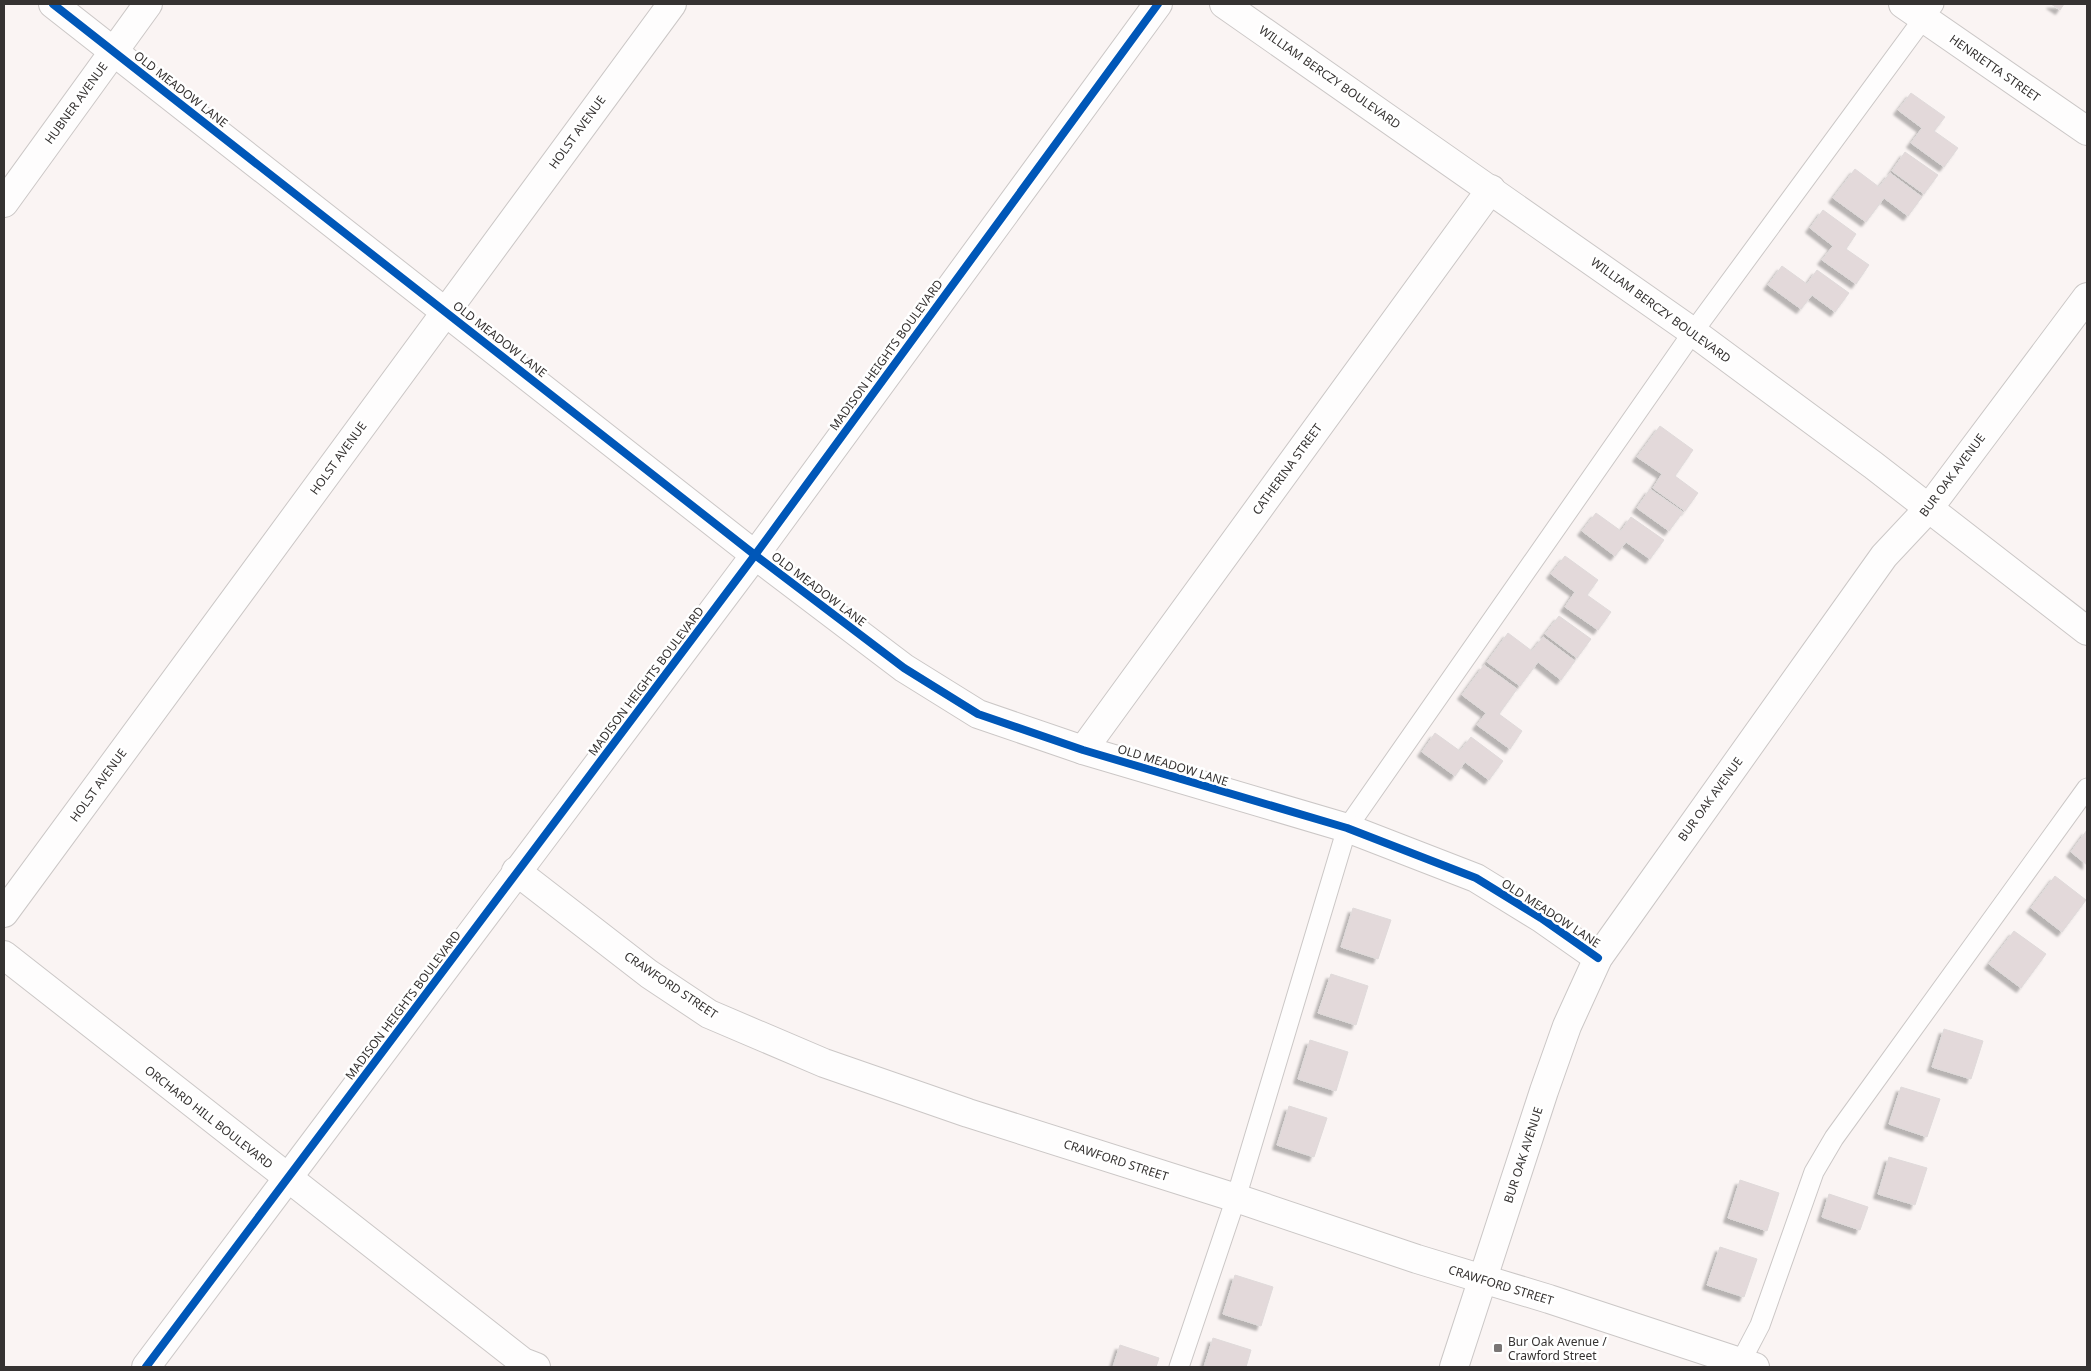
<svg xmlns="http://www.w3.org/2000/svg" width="2091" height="1371" font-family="'Noto Sans',sans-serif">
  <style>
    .building { fill: #e3d9da; stroke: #dfdada; filter: url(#shadow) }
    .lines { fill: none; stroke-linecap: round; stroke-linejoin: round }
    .lane-casing { stroke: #cbc7c6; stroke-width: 21 }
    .street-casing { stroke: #cbc7c6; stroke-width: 30 }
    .secondary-casing { stroke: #cbc7c6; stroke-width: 30 }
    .lane { stroke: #fefdfd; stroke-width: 19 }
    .street { stroke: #fefdfd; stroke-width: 28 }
    .secondary { stroke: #fefdfd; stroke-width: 28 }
    .cycleway-casing { stroke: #fff; stroke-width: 11 }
    .cycleway { stroke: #0057b8; stroke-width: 8 }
    .poi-dot { fill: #7a7675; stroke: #fff; stroke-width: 2 }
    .labels { text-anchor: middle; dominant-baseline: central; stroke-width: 5; stroke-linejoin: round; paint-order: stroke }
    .street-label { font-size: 12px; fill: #353231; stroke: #fff }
    .poi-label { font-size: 12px; fill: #353231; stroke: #fff; text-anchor: start }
  </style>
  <defs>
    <filter id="shadow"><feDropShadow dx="-4.5" dy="4.5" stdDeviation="1" flood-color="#0004"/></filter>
  </defs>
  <rect width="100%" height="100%" fill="#faf4f3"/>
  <g class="building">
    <polygon points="2051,4 2064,4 2060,10"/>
    <polygon points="1911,93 1945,117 1934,131 1958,148 1944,167 1911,143 1922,128 1898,110"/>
    <polygon points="1905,152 1938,175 1924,194 1892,171"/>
    <polygon points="1855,169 1879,187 1890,173 1922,197 1908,216 1884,198 1866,222 1833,198"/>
    <polygon points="1823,210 1856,234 1846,249 1869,265 1856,284 1822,260 1833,246 1810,228"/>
    <polygon points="1782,266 1807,284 1817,270 1849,293 1835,312 1812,295 1801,309 1768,285"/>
    <polygon points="1660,426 1693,450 1675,476 1698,493 1685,511 1653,488 1662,474 1637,457"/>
    <polygon points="1650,489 1683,512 1669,531 1637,508"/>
    <polygon points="1596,513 1621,531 1631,517 1664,540 1650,559 1626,542 1615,556 1582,531"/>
    <polygon points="1565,556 1598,580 1587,595 1611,612 1598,630 1565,607 1575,592 1551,574"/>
    <polygon points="1559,616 1591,639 1577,658 1545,634"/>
    <polygon points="1508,633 1532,651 1543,637 1575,661 1561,680 1538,662 1520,686 1487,662"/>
    <polygon points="1484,665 1517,689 1499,714 1522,731 1510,749 1477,725 1486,713 1462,695"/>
    <polygon points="1435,733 1460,751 1471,737 1503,761 1489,780 1465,762 1455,776 1422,752"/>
    <polygon points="2087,830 2087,865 2071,852"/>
    <polygon points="2055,876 2086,900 2062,932 2031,908"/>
    <polygon points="1353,908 1391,920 1378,959 1341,947"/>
    <polygon points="2014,931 2046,954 2021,988 1989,964"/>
    <polygon points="1331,974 1368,986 1356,1025 1318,1013"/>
    <polygon points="1944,1029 1983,1041 1971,1079 1932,1067"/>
    <polygon points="1310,1040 1348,1052 1336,1091 1298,1079"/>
    <polygon points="1901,1087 1940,1099 1927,1137 1889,1124"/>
    <polygon points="1289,1106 1327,1118 1314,1157 1277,1145"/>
    <polygon points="1889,1157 1927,1168 1915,1205 1878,1194"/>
    <polygon points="1740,1180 1779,1193 1767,1231 1728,1218"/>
    <polygon points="1829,1194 1868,1207 1860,1230 1822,1217"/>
    <polygon points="1720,1247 1757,1259 1744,1297 1707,1285"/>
    <polygon points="1235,1275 1273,1287 1261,1326 1223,1314"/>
    <polygon points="1213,1338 1251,1350 1246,1367 1204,1367"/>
    <polygon points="1120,1345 1159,1358 1156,1367 1113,1367"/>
  </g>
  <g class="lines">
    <defs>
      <g id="lane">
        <polyline points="1179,1367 1236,1198 1347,828 1693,332 1934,4"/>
        <polyline points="1738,1367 1760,1325 1814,1172 1834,1138 2087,788"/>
      </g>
      <g id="street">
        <polyline points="53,4 755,555 904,668 978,714 1083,750 1347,828 1476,878 1541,918 1598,958"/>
        <polyline points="1903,4 2087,131"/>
        <polyline points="4,203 148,4"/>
        <polyline points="1083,750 1491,189"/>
        <polyline points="516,871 649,974 709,1014 824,1063 968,1113 1236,1198 1417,1259 1549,1299 1755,1367"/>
        <polyline points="4,913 672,4"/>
        <polyline points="4,955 523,1362 536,1367"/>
        <polyline points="146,1367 755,555 1158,4"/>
      </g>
      <g id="secondary">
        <polyline points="1224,4 1693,332 1873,465 2087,631"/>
        <polyline points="1454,1367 1544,1091 1567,1026 1598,958 1884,556 1929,508 2087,297"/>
      </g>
    </defs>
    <use href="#lane" class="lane-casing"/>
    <use href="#street" class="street-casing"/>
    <use href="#secondary" class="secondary-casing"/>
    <use href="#lane" class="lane"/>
    <use href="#street" class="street"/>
    <use href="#secondary" class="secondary"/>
    <defs>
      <g id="cycleway">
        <polyline points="53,4 755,555 904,668 978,714 1083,750 1347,828 1476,878 1541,918 1598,958"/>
        <polyline points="146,1367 755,555 1158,4"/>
      </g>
    </defs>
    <use href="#cycleway" class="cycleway-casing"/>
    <use href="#cycleway" class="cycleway"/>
  </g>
  <rect class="poi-dot" x="1493" y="1343" width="10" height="10" rx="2.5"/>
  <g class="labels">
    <g class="street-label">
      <text transform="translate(1995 68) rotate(35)">HENRIETTA STREET</text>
      <text transform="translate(1330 77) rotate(35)">WILLIAM BERCZY BOULEVARD</text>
      <text transform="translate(181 89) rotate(38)">OLD MEADOW LANE</text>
      <text transform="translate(76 103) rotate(-54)">HUBNER AVENUE</text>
      <text transform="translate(577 132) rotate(-54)">HOLST AVENUE</text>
      <text transform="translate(1661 310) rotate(36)">WILLIAM BERCZY BOULEVARD</text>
      <text transform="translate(500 339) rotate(38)">OLD MEADOW LANE</text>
      <text transform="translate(886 355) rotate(-54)">MADISON HEIGHTS BOULEVARD</text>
      <text transform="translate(338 458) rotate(-54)">HOLST AVENUE</text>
      <text transform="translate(1287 469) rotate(-54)">CATHERINA STREET</text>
      <text transform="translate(1952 475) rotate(-53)">BUR OAK AVENUE</text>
      <text transform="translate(819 589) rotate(37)">OLD MEADOW LANE</text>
      <text transform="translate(646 681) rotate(-53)">MADISON HEIGHTS BOULEVARD</text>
      <text transform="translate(1173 765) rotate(17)">OLD MEADOW LANE</text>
      <text transform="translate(98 785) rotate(-54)">HOLST AVENUE</text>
      <text transform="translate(1710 799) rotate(-54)">BUR OAK AVENUE</text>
      <text transform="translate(1551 913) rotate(33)">OLD MEADOW LANE</text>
      <text transform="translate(671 985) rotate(34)">CRAWFORD STREET</text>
      <text transform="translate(403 1005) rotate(-53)">MADISON HEIGHTS BOULEVARD</text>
      <text transform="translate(209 1117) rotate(38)">ORCHARD HILL BOULEVARD</text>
      <text transform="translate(1523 1155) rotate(-72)">BUR OAK AVENUE</text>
      <text transform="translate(1116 1160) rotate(18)">CRAWFORD STREET</text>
      <text transform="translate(1501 1285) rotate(17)">CRAWFORD STREET</text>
    </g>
    <g class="poi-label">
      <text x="1508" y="1341">Bur Oak Avenue /<tspan x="1508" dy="14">Crawford Street</tspan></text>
    </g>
  </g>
  <rect width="2091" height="1371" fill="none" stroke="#353231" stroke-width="10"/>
</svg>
